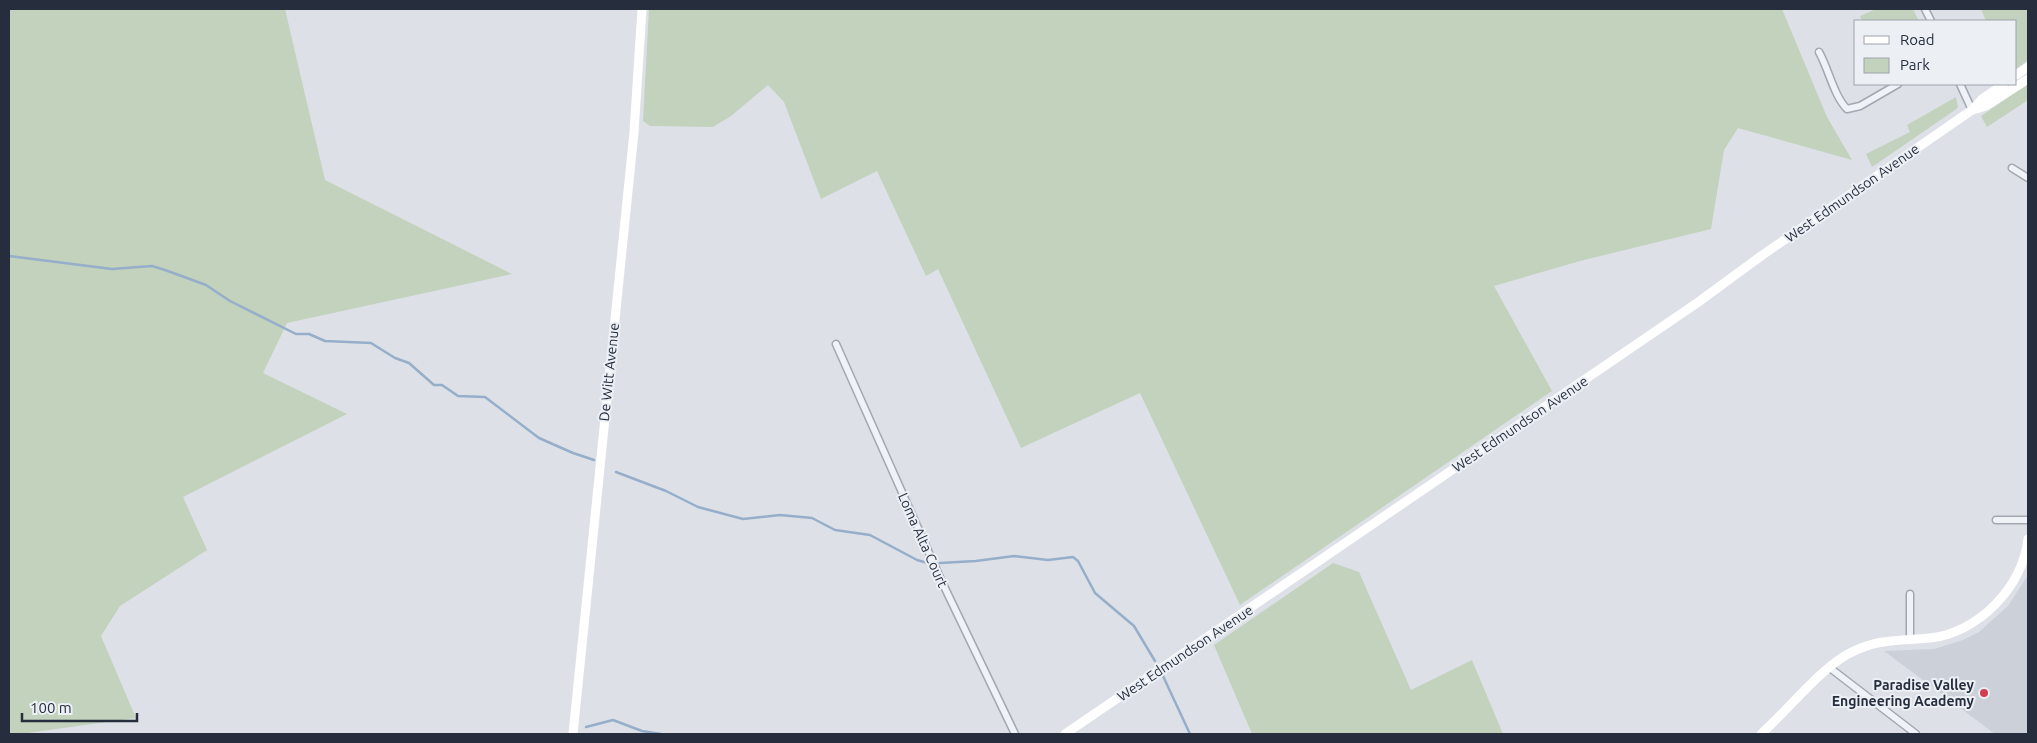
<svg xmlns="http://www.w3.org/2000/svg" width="2037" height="743" font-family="Ubuntu,sans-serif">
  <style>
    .built { fill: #cbd0d9 }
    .green { fill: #c2d2bd }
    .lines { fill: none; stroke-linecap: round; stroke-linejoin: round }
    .stream { stroke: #96aeca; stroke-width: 2.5 }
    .street-casing { stroke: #a2a8b1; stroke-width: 9 }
    .street { stroke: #eff2f6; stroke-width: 6 }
    .secondary { stroke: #fff; stroke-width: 9 }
    .poi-dot { fill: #d33b50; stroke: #ecf0f5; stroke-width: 2 }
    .labels { text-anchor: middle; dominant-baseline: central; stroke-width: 4; stroke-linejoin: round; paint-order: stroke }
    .street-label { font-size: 14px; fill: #262e3e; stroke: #ecf0f5 }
    .poi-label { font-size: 14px; font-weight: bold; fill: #262e3e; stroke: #ecf0f5; text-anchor: end }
  </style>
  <rect width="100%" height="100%" fill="#dde1e7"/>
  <polygon class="built" points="2028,575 2028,734 1995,734 1884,651 1934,649 1963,640 1979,632 2008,606"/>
  <g class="green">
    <polygon points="9,9 285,9 325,180 512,274 287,323 263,373 347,414 183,497 207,550 120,606 101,636 136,718 20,734 9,734"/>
    <polygon points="649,9 1782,9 1827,117 1852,160 1738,128 1724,150 1711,229 1580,261 1494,286 1552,391 1240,605 1140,393 1021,448 938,269 926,276 877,171 821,199 784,102 768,85 731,116 713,127 650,126 643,121"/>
    <polygon points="1876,9 1913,9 1919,21 1862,21 1860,16"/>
    <polygon points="1981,9 2028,9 2028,60 2016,69 2016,21 1986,21"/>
    <polygon points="2028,84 2028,100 1987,127 1981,116"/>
    <polygon points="1956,97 1958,107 1955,110 1872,167 1866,154 1910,132 1907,125"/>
    <polygon points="1333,563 1359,572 1411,690 1472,660 1503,734 1252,734 1214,645"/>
  </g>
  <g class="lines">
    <g class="stream">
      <polyline points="9,256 112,269 152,266 165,270 206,285 230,301 296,334 309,334 325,341 371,343 395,358 409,363 434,385 442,385 458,396 485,397 539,438 573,453 594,460"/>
      <polyline points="616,472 666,491 698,507 743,519 780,515 812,518 835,530 870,535 917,560 931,564"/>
      <polyline points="940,563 976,561 1014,556 1048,560 1073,557 1078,561 1095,593 1134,626 1155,661"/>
      <polyline points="1163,676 1190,734"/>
      <polyline points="586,727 613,720 642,731 661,734"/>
    </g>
    <defs>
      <g id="street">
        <polyline points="1925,9 1931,21"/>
        <path d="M1819,52C1829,70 1834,96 1847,109L1860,106L1898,84"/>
        <polyline points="1960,84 1972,110"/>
        <polyline points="2012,168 2028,178"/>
        <polyline points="836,344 942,582 1015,734"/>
        <polyline points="1996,520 2028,520"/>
        <polyline points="1910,594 1910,638"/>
        <polyline points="1830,668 1916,734"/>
      </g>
    </defs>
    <use href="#street" class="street-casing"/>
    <use href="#street" class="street"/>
    <g class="secondary">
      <polyline points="2016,75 2028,67"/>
      <polyline points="1973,110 1986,106 2028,79"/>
      <polyline points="573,734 634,132 642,9"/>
      <polyline points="1065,734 1697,303 1761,256 1972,110 1982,99 2004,84"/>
      <path d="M1761,734C1787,711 1819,670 1848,654C1878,638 1898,641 1930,638C1978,633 2023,587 2028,539"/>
    </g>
  </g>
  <circle class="poi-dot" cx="1984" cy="693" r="5"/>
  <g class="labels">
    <g class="street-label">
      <text transform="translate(1852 193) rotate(-35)">West Edmundson Avenue</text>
      <text transform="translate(609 372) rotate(-84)">De Witt Avenue</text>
      <text transform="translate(1520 424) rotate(-34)">West Edmundson Avenue</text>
      <text transform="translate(923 540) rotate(66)">Loma Alta Court</text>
      <text transform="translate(1185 653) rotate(-34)">West Edmundson Avenue</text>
    </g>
    <g class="poi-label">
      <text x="1974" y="685">Paradise Valley<tspan x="1974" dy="16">Engineering Academy</tspan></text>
    </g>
  </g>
  <rect width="2037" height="743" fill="none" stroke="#262e3e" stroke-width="20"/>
  <rect x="1854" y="20" width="162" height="65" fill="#ecf0f5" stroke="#9da2ac"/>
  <rect x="1864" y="36" width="25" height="8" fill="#ffffff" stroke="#9da2ac"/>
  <text x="1900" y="45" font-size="15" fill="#262e3e">Road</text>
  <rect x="1864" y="58" width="25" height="15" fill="#c2d2bd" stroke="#9da2ac"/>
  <text x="1900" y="70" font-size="15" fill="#262e3e">Park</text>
  <path d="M22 713v8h115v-8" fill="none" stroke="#262e3e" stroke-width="2.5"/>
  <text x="30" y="713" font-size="15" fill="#262e3e" stroke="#ecf0f5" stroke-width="4" paint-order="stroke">100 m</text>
</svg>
